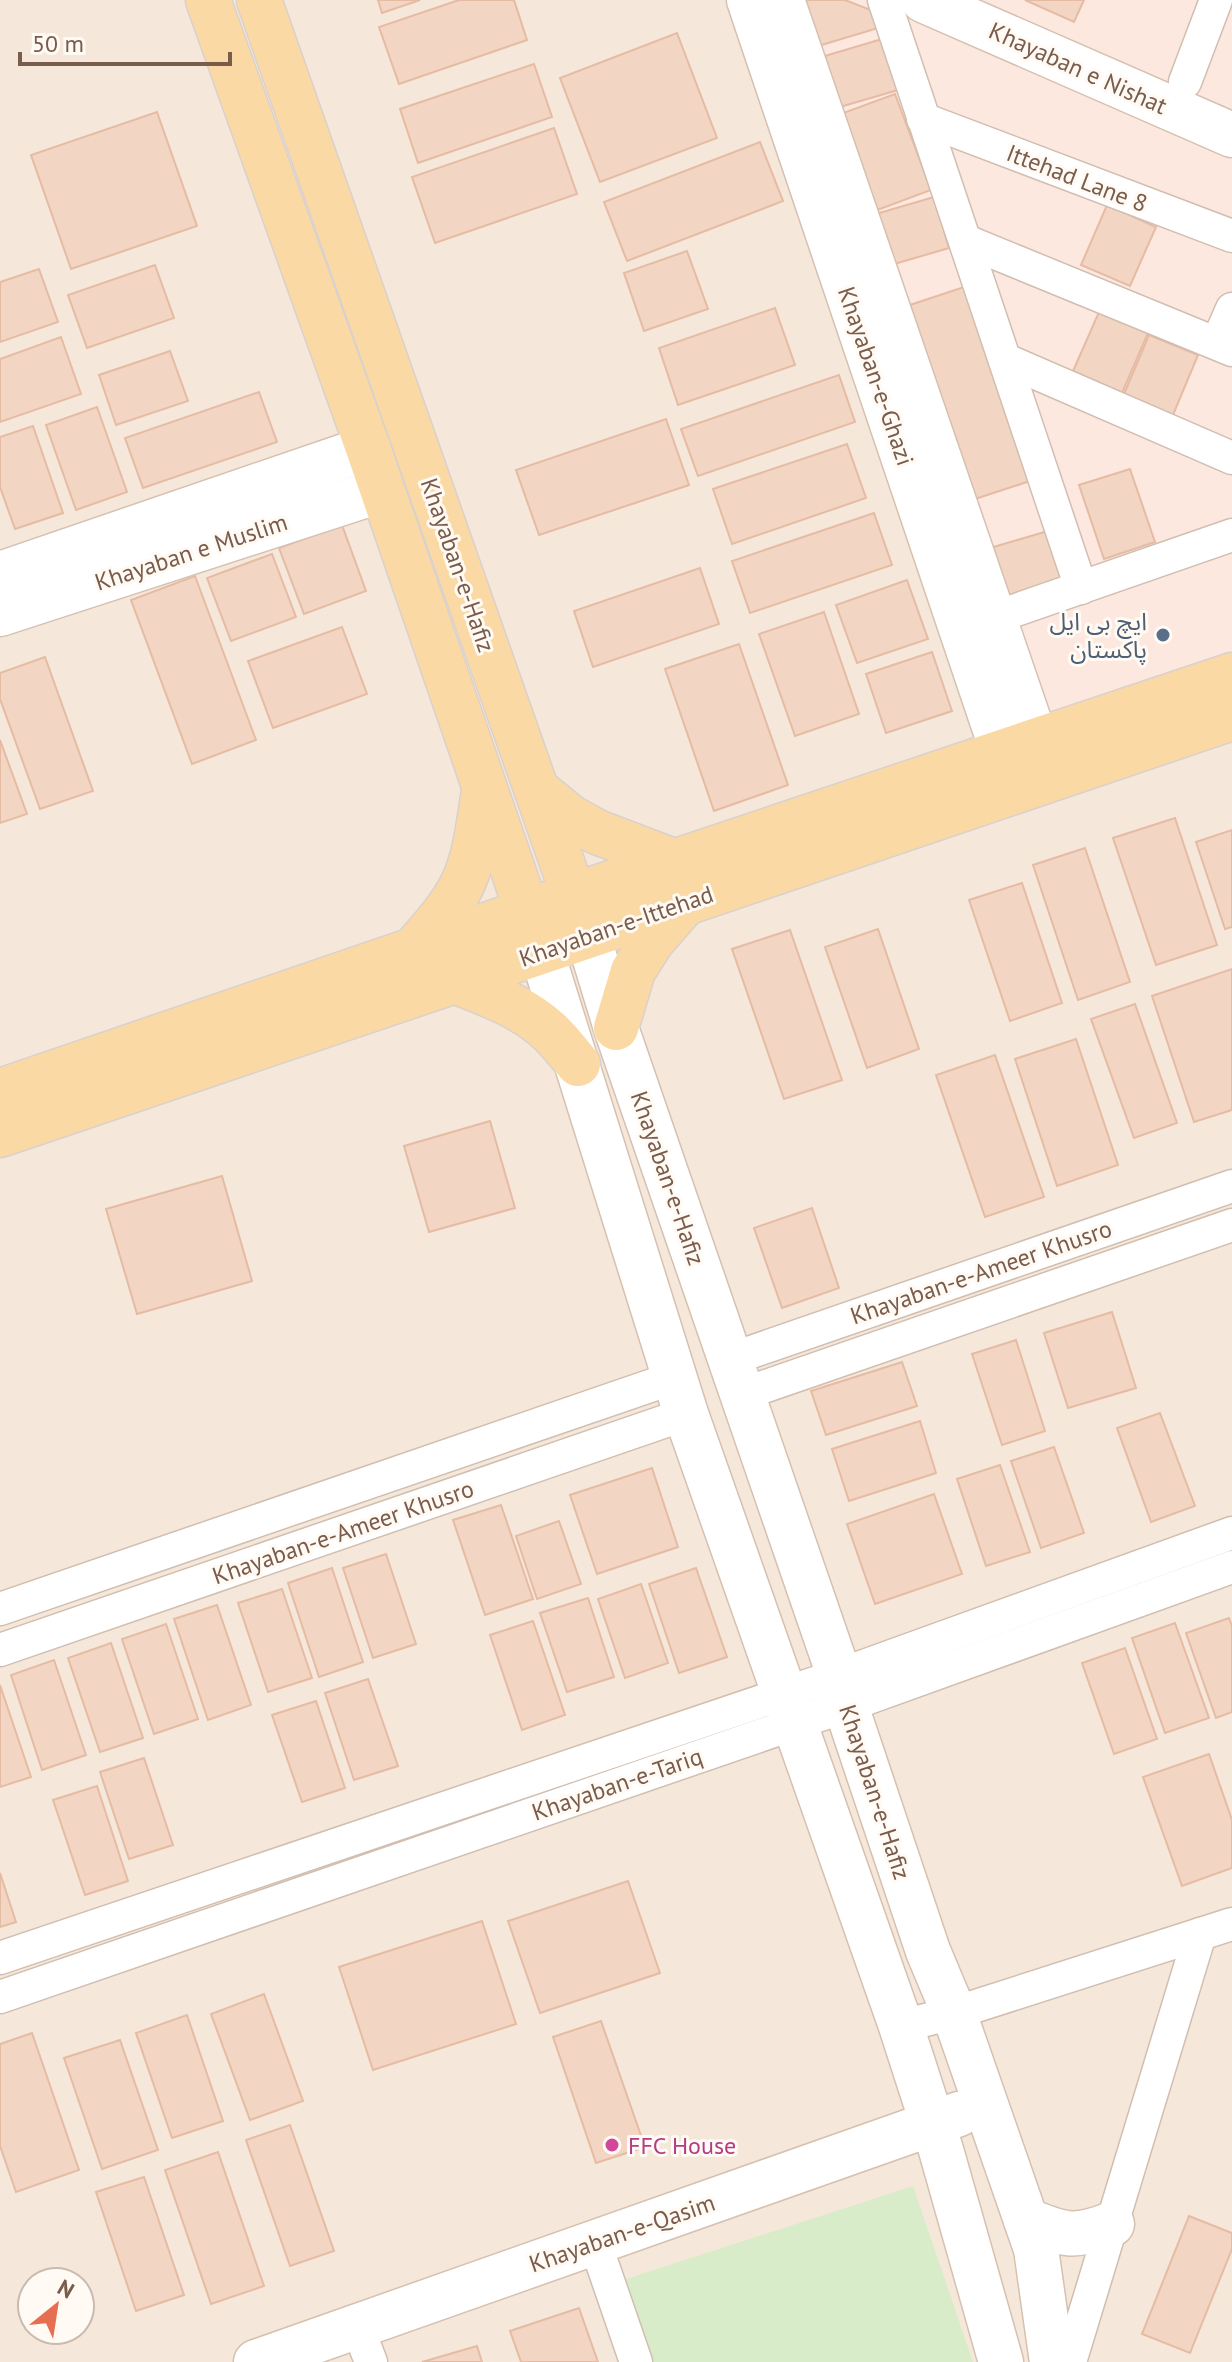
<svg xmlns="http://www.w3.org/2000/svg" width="1232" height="2362" font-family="'PT Sans','Noto Sans Arabic',sans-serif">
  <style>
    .residential { fill: #f5e8da; fill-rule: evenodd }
    .commercial { fill: #fde8e0 }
    .green { fill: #d8ecc9 }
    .building { fill: #f3d5c3; stroke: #e6bba3; stroke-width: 2 }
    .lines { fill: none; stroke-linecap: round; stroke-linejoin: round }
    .street-casing { stroke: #d1beb0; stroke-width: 35 }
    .secondary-casing { stroke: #d6c0b0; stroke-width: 47 }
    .primary-casing { stroke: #dad1cd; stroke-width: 47 }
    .street { stroke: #fff; stroke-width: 32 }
    .secondary { stroke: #fff; stroke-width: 44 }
    .primary { stroke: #fbd9a5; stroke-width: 44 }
    .service-dot { fill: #5c6f8a; stroke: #fffaf3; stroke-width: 3 }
    .hotel-dot { fill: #d1479c; stroke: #fffaf3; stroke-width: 3 }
    .labels { text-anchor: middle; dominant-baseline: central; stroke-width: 6; stroke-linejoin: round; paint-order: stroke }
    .street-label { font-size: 24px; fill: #7a5c4d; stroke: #fffaf3 }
    .service-label { font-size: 24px; fill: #4e5e75; stroke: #fffaf3; text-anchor: end }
    .hotel-label { font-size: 24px; fill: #b23c85; stroke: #fffaf3; text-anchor: start }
  </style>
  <rect width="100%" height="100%" fill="#fdf6ec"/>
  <path class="residential" d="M0,0H1232V2362H0ZM32,2282H80V2330H32Z"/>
  <polygon class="commercial" points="791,0 1232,0 1232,656 1042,722"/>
  <polygon class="green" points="913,2186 973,2362 654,2362 626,2279"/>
  <g class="building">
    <polygon points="378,0 420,0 382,13"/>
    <polygon points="459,0 514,0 527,40 399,84 379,27"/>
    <polygon points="800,0 845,0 876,12 888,25 815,47"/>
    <polygon points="1025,0 1084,0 1074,22"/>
    <polygon points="677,33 717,138 600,182 560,78"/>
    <polygon points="882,39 898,90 840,107 825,56"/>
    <polygon points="534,64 552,117 418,163 400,109"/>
    <polygon points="895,94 931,190 872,212 835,116"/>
    <polygon points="157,112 197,226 71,269 31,155"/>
    <polygon points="554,128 577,194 435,243 412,177"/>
    <polygon points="760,142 783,201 627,261 604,202"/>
    <polygon points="934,197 949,248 891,265 876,214"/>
    <polygon points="1107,205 1156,227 1130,286 1081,265"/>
    <polygon points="687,251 708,309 644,331 624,273"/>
    <polygon points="155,265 174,318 87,348 68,295"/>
    <polygon points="39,269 58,322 0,342 0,282"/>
    <polygon points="967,286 1033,480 966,502 901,308"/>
    <polygon points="775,308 795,365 678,405 659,348"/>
    <polygon points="1099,312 1148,333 1122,393 1073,371"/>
    <polygon points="1149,335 1198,355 1173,415 1124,394"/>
    <polygon points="61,337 81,394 0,422 0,359"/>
    <polygon points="170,351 188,401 116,425 99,375"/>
    <polygon points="839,375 855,422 698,476 681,429"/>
    <polygon points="259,392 277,442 143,488 125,438"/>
    <polygon points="97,407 127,492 76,510 46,425"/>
    <polygon points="666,419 689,485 539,535 516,470"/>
    <polygon points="33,426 63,513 15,529 0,487 0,437"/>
    <polygon points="847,444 866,498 732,544 713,489"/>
    <polygon points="1130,469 1155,542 1104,559 1079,485"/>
    <polygon points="874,513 892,565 750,613 732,561"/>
    <polygon points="342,525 366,591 304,614 279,548"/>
    <polygon points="1048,531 1063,582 1006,599 990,548"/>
    <polygon points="272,554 296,617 231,641 207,578"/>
    <polygon points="700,568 719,624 593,667 574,611"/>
    <polygon points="195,576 256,740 192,764 131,600"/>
    <polygon points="907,580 928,639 857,663 836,605"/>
    <polygon points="824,612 859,714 795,736 759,634"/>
    <polygon points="342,627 367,694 273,728 248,661"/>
    <polygon points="739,644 788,785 714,811 665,669"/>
    <polygon points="932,652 952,711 886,733 866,674"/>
    <polygon points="45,657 93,791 40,809 0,699 0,673"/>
    <polygon points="0,740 27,814 0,823"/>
    <polygon points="1175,818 1217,945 1156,965 1113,838"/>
    <polygon points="1232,830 1232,927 1225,929 1196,842"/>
    <polygon points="1085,848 1130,982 1078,1000 1033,865"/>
    <polygon points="1022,883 1062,1003 1010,1021 969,900"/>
    <polygon points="878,929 919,1049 867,1068 825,947"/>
    <polygon points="790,930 842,1080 784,1099 732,949"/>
    <polygon points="1232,969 1232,1110 1194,1122 1152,996"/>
    <polygon points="1135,1004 1177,1123 1134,1138 1091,1019"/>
    <polygon points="1076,1039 1118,1165 1057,1186 1015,1059"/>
    <polygon points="995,1055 1044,1197 985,1217 936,1075"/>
    <polygon points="490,1121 515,1208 429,1232 404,1146"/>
    <polygon points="222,1176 252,1281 137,1314 106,1209"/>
    <polygon points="812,1208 839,1288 782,1308 754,1228"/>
    <polygon points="1112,1312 1136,1388 1068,1408 1044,1333"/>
    <polygon points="1016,1340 1045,1431 1002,1445 972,1354"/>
    <polygon points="902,1362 917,1406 826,1435 811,1391"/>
    <polygon points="1160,1413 1195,1506 1151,1522 1117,1428"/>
    <polygon points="920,1421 936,1473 849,1501 832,1449"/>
    <polygon points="1054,1447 1084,1533 1041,1548 1011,1461"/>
    <polygon points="1000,1465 1030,1552 986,1566 957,1479"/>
    <polygon points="652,1468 678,1547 597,1574 570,1495"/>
    <polygon points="934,1494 962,1574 875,1604 847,1524"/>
    <polygon points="501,1505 533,1599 485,1615 453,1520"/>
    <polygon points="559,1521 581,1584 537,1599 516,1536"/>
    <polygon points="386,1554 416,1644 373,1658 343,1568"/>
    <polygon points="332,1568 363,1662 319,1677 288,1583"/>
    <polygon points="696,1568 727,1657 679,1673 649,1584"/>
    <polygon points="641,1584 668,1663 625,1678 598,1599"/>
    <polygon points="282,1589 312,1678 268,1692 238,1603"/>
    <polygon points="588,1598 614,1677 567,1692 540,1613"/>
    <polygon points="217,1605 251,1705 208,1720 174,1619"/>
    <polygon points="1229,1618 1232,1626 1232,1712 1216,1718 1186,1633"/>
    <polygon points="533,1621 565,1715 522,1730 490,1635"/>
    <polygon points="1175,1623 1209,1718 1165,1733 1132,1638"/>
    <polygon points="166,1624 198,1719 154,1734 122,1639"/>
    <polygon points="111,1643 143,1738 100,1752 68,1658"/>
    <polygon points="1125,1648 1157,1739 1114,1754 1082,1663"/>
    <polygon points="54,1660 86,1755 42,1770 11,1675"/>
    <polygon points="368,1679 398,1766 354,1780 325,1693"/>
    <polygon points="0,1685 31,1777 0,1787"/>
    <polygon points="316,1701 345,1788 302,1802 272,1715"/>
    <polygon points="1209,1754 1232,1820 1232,1868 1182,1886 1143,1777"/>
    <polygon points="144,1758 173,1845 129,1859 100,1772"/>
    <polygon points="97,1786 128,1881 85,1895 53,1800"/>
    <polygon points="0,1873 16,1922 0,1927"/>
    <polygon points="628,1881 660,1973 540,2013 508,1921"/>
    <polygon points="482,1921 516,2024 373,2070 339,1967"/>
    <polygon points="264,1994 303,2101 250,2120 211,2014"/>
    <polygon points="187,2015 223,2121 172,2138 136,2033"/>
    <polygon points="601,2021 645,2147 596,2163 553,2037"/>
    <polygon points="32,2033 79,2170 16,2192 0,2146 0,2044"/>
    <polygon points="120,2040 158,2150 102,2169 64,2058"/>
    <polygon points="290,2125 334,2251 290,2266 246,2140"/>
    <polygon points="218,2152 264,2286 211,2304 165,2170"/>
    <polygon points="144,2177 184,2295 136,2311 96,2192"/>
    <polygon points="1189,2216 1232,2233 1232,2249 1190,2353 1142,2334"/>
    <polygon points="579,2308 598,2362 521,2362 510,2331"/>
    <polygon points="477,2346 482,2362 422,2362"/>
  </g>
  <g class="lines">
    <defs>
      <g id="street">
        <polyline points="884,0 1081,588"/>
        <polyline points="1185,82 1216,0"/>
        <polyline points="923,119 1232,236"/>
        <polyline points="966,241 1232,350"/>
        <polyline points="1217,343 1232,309"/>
        <polyline points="1006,360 1232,458"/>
        <polyline points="993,618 1232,535"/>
        <polyline points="731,1359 1232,1186"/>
        <polyline points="743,1394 1232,1225"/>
        <polyline points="0,1609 676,1377"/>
        <polyline points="0,1650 686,1414"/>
        <polyline points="0,1958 839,1675 1232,1533"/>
        <polyline points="0,1997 846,1706 1232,1567"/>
        <polyline points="901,2026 954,2013 1232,1924"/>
        <polyline points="603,2266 636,2362"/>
        <polyline points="366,2349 371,2362"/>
        <polyline points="1070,2362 1200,1934"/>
      </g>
      <g id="secondary">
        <polyline points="749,0 1003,753"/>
        <polyline points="782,0 1036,741"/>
        <polyline points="923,0 1232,135"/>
        <polyline points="0,574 368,448"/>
        <polyline points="0,614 382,490"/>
        <polyline points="588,936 616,1028 839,1675 846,1706 928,1951 954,2013 1026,2220 1036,2249 1052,2362"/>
        <polyline points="541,950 686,1414 901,2026 941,2150 1001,2362"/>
        <path d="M1026,2220C1063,2235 1074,2239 1112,2224"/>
        <polyline points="256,2362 959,2114"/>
      </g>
      <g id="primary">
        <polyline points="208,0 368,448 536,937"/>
        <polyline points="259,0 583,922"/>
        <polyline points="537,790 570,817 597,832 676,862"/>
        <path d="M414,949C432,928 451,908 463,883C476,855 479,821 484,791"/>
        <path d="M454,981C487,994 522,1006 549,1031C559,1040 569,1053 578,1064"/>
        <polyline points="616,1028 633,971 652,941 686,902"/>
        <polyline points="0,1091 527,911 1232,675"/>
        <polyline points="0,1135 1232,718"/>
      </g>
    </defs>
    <use href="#street" class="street-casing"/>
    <use href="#secondary" class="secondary-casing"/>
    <use href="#primary" class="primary-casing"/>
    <use href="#street" class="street"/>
    <use href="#secondary" class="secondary"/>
    <use href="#primary" class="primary"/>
  </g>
  <circle class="service-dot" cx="1163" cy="635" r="8"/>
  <circle class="hotel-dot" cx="612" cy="2145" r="8"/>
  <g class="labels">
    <g class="street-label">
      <text transform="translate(1078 68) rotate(24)">Khayaban e Nishat</text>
      <text transform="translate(1077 178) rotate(21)">Ittehad Lane 8</text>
      <text transform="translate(876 376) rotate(71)">Khayaban-e-Ghazi</text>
      <text transform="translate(191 552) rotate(-18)">Khayaban e Muslim</text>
      <text transform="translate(458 565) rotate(71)">Khayaban-e-Hafiz</text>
      <text transform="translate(616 926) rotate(-19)">Khayaban-e-Ittehad</text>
      <text transform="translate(668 1178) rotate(71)">Khayaban-e-Hafiz</text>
      <text transform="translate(981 1272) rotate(-19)">Khayaban-e-Ameer Khusro</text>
      <text transform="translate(343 1532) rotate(-19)">Khayaban-e-Ameer Khusro</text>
      <text transform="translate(617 1784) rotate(-19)">Khayaban-e-Tariq</text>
      <text transform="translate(875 1792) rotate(72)">Khayaban-e-Hafiz</text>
      <text transform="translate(622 2233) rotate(-19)">Khayaban-e-Qasim</text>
    </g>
    <g class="service-label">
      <text x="1147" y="621">ایچ بی ایل<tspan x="1147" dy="28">پاکستان</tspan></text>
    </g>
    <g class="hotel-label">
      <text x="628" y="2145">FFC House</text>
    </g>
  </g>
  <g transform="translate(56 2306) rotate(30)"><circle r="38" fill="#fffaf3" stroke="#cabbb1" stroke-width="2"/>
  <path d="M0-6L14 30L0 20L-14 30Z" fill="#e76f51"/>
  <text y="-12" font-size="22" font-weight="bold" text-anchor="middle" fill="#7a5c4d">N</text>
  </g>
  <path d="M20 52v12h210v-12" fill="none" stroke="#7a5c4d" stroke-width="4"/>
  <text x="32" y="52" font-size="24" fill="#7a5c4d" stroke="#fffaf3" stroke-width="6" paint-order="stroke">50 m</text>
</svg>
